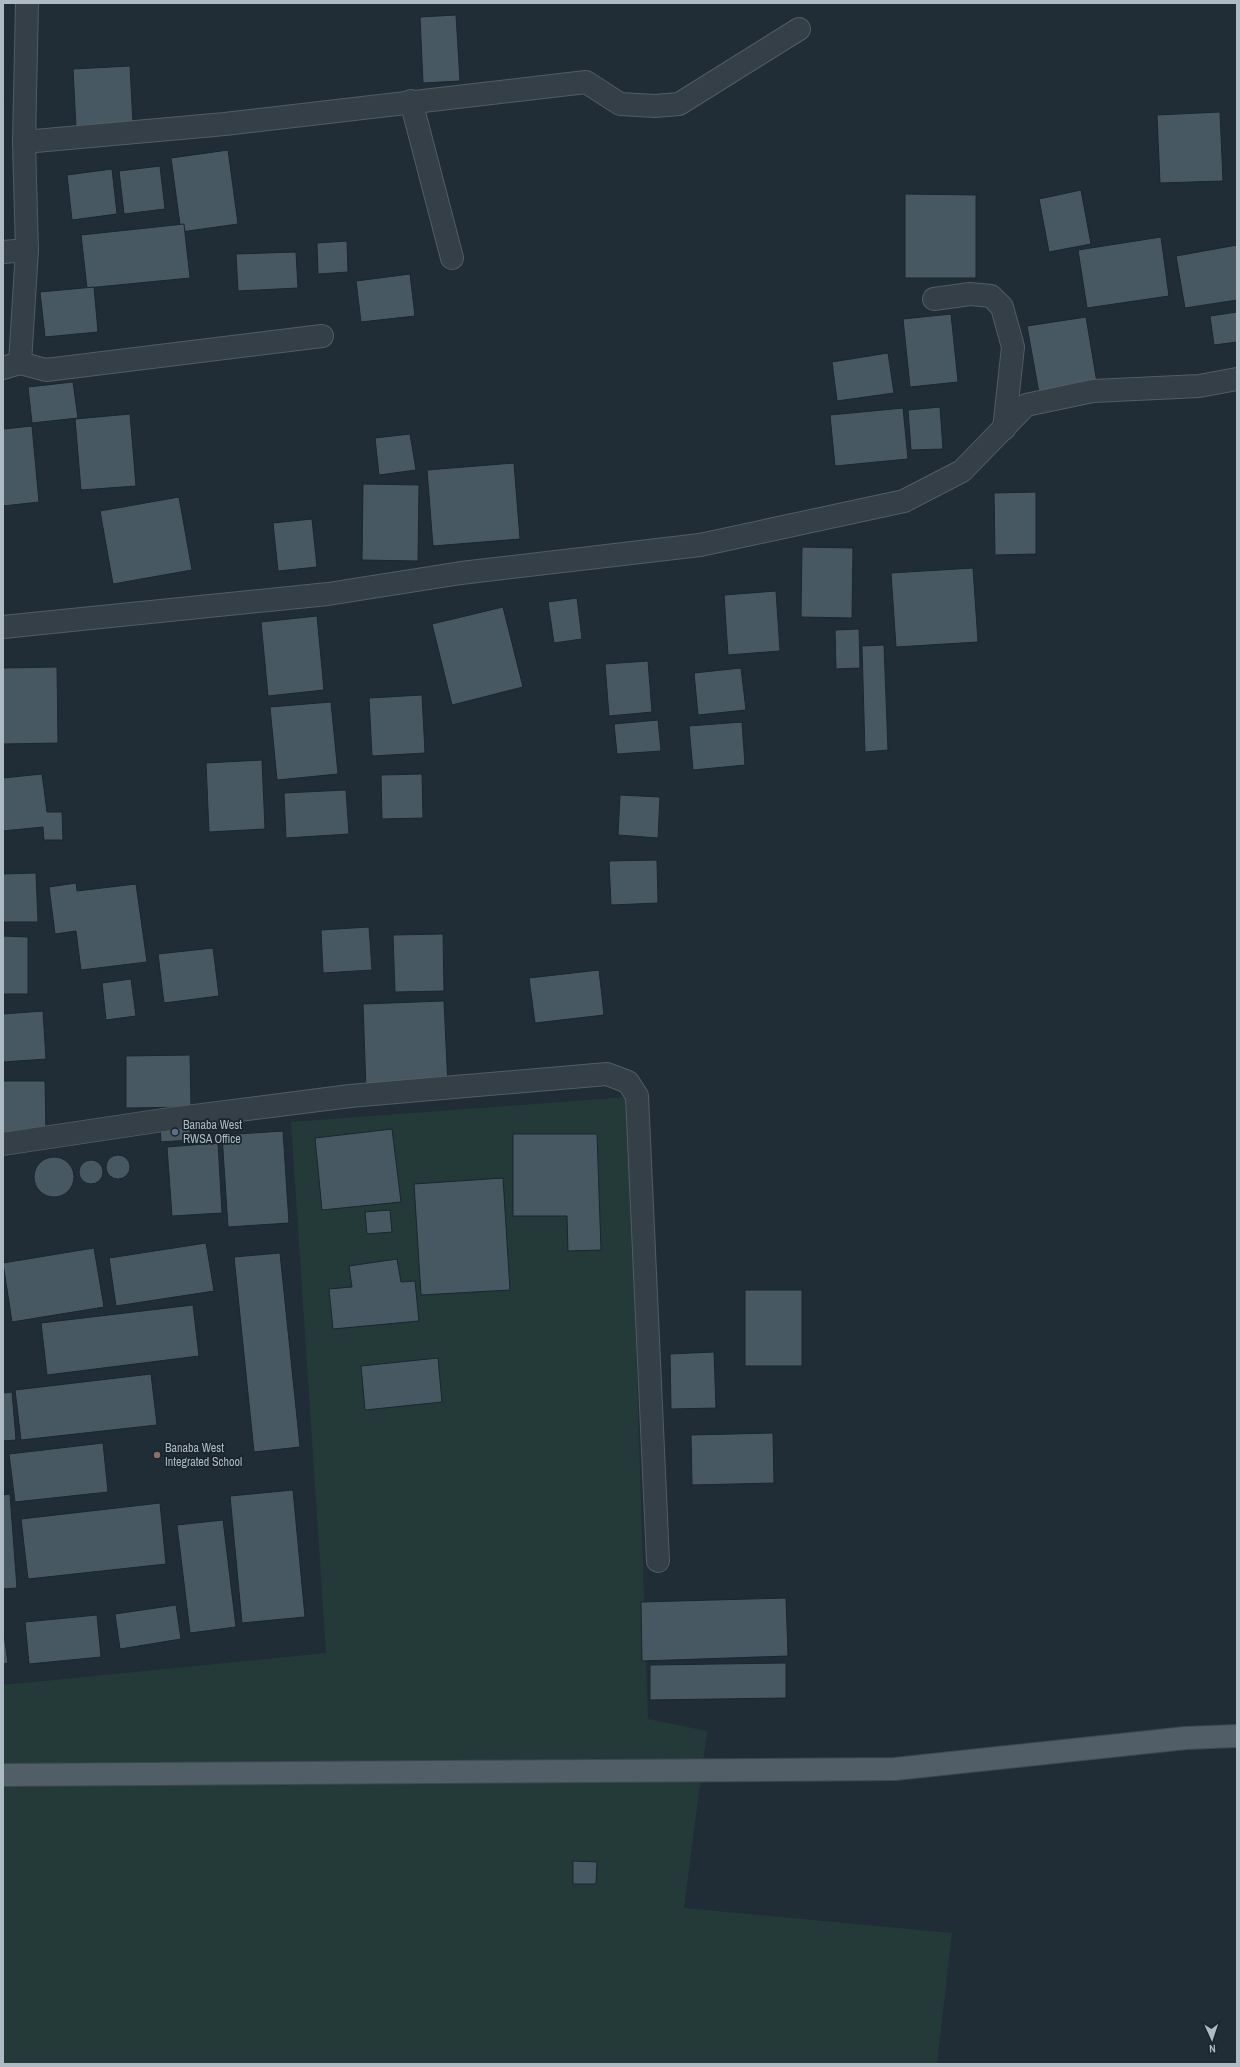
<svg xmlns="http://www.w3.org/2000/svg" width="1240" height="2067" font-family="'Archivo Narrow',sans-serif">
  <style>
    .green { fill: #233a38 }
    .building { fill: #485863; stroke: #1b262e }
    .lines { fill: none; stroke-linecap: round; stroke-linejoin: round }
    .minor-casing { stroke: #515d65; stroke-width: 24 }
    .major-casing { stroke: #3d4851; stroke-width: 24 }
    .minor { stroke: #343f47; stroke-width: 22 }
    .major { stroke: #515e68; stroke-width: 22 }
    .service-dot { fill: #5c6f8a; stroke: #19242c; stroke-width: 1.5 }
    .education-dot { fill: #8d6e63; stroke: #19242c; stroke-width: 1.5 }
    .labels { text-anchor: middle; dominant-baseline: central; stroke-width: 3.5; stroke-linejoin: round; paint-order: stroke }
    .poi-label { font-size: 12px; fill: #aebac4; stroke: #19242c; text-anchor: start }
  </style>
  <rect width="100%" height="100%" fill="#202d37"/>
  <polygon class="green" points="628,1097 648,1719 707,1731 684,1908 952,1933 937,2064 3,2064 3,1685 326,1653 291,1122"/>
  <g class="building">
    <polygon points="456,15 460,81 423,83 420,17"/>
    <polygon points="130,66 133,124 76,127 73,69"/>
    <polygon points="3,69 4,105 3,105"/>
    <polygon points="1220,112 1223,181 1160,183 1157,115"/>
    <polygon points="228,150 238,224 181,232 171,158"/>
    <polygon points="160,166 165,209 124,214 119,171"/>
    <polygon points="112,169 117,214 72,220 67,175"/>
    <polygon points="1081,190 1091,244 1049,252 1039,199"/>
    <polygon points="905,194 976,195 976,278 905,278"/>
    <polygon points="184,224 190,278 87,288 81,235"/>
    <polygon points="1161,237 1169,296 1087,308 1078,250"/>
    <polygon points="347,241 348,272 318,274 317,243"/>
    <polygon points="1237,245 1237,300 1185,308 1176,256"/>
    <polygon points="296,252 298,288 238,291 236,254"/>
    <polygon points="410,274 415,316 361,322 356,281"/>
    <polygon points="94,287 98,332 45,337 40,292"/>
    <polygon points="1237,312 1237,342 1214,345 1210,316"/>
    <polygon points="951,314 958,382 910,387 903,319"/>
    <polygon points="1086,317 1097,383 1039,393 1027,326"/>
    <polygon points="888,353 894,393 837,401 832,362"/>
    <polygon points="73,382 78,418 32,423 28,387"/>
    <polygon points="940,407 943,449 911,450 908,410"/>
    <polygon points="903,408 908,459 835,466 830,415"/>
    <polygon points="130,414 136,486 81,490 75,419"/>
    <polygon points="32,426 39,502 3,506 3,429"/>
    <polygon points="410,434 416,470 379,475 375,438"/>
    <polygon points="514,463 520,539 433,546 427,470"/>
    <polygon points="363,484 419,485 418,561 362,560"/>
    <polygon points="1036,492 1036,554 995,555 994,493"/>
    <polygon points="179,497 192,570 113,584 100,511"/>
    <polygon points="312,519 317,567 278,571 273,523"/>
    <polygon points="802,547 853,548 852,618 801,617"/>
    <polygon points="973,568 978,642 896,647 891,573"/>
    <polygon points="776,591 780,651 728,655 724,595"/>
    <polygon points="577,598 582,639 554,643 548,602"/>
    <polygon points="503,607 523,687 452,705 432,624"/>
    <polygon points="317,616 324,690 268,696 261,622"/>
    <polygon points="859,629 860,668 836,669 835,630"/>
    <polygon points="884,645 888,750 865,752 862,646"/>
    <polygon points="648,661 652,712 609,716 605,664"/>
    <polygon points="57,667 58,743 3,744 3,668"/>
    <polygon points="741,668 746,710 698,715 694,673"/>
    <polygon points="422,695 425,753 372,756 369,698"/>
    <polygon points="331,702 338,774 277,780 270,707"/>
    <polygon points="658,720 661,751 617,754 614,724"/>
    <polygon points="742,722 745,765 693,770 689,726"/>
    <polygon points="262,760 265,829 209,832 206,763"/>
    <polygon points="42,774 47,812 62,812 63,840 44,840 43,827 3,831 3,778"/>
    <polygon points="422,774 423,818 382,819 381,775"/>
    <polygon points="346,790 349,834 286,838 284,793"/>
    <polygon points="620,795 660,797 658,838 618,835"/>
    <polygon points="657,860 658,903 611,905 609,861"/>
    <polygon points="36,873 38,922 3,922 3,874"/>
    <polygon points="76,883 77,891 136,884 147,962 81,970 76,931 55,934 49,887"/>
    <polygon points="369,927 372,970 323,973 321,930"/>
    <polygon points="443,934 444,991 395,992 393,935"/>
    <polygon points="3,936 28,937 28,994 3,994"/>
    <polygon points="213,948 219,996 164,1003 158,954"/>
    <polygon points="599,970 604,1015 535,1023 529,978"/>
    <polygon points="131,979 136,1016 106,1020 102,983"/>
    <polygon points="444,1001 448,1087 366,1089 363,1004"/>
    <polygon points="43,1011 46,1059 3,1062 3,1014"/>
    <polygon points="190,1055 191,1107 126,1108 126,1056"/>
    <polygon points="3,1081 45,1081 46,1135 3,1135"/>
    <polygon points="189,1122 191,1140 161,1142 160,1123"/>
    <polygon points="392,1129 401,1202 322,1210 315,1138"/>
    <polygon points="283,1131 289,1223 228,1227 222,1135"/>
    <polygon points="513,1134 597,1134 601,1250 568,1251 567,1216 513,1216"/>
    <polygon points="218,1143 222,1213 172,1216 167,1147"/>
    <circle cx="118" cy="1167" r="12"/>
    <circle cx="54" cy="1177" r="20"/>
    <circle cx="91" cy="1172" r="12"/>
    <polygon points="503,1178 510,1290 421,1295 414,1184"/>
    <polygon points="390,1210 392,1232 367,1234 365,1212"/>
    <polygon points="206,1243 214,1291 116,1306 109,1258"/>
    <polygon points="94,1248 104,1307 12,1322 3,1263"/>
    <polygon points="280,1253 300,1447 254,1452 234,1257"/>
    <polygon points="397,1259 401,1282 415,1281 419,1321 333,1329 329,1289 352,1287 349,1266"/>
    <rect x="745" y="1290" width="57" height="76"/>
    <polygon points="193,1305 199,1356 47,1375 41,1323"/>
    <polygon points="714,1352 716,1408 671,1409 670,1354"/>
    <polygon points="438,1358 442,1402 365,1410 361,1366"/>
    <polygon points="151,1374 157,1425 21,1440 15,1390"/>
    <polygon points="12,1392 16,1440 3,1441 3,1393"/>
    <polygon points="773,1433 774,1483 692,1485 691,1435"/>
    <polygon points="103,1443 108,1492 15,1502 9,1454"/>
    <polygon points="293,1490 305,1617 242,1623 230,1496"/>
    <polygon points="10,1494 17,1588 3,1589 3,1495"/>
    <polygon points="160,1503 166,1564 28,1579 21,1519"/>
    <polygon points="223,1520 236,1627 190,1633 177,1525"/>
    <polygon points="786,1598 788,1656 642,1661 641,1602"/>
    <polygon points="176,1605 181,1639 120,1649 115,1614"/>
    <polygon points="97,1615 101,1657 29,1664 25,1622"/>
    <polygon points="3,1627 8,1663 3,1664"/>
    <polygon points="786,1663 786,1698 650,1700 650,1665"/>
    <polygon points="573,1861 597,1862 596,1884 573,1884"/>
  </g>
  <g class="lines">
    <defs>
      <g id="minor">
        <polyline points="411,101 452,258"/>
        <polyline points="24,142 225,124 586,82 620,104 655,106 679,104 799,29"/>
        <polyline points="3,252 27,250"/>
        <polyline points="934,299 970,294 991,296 1002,307 1013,347 1004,429"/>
        <polyline points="20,363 46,370 322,336"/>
        <polyline points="3,368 20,363 27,250 24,142 27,3"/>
        <polyline points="3,627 328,594 461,573 700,545 904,501 962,471 1026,405 1093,391 1199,386 1237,379"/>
        <polyline points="3,1144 170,1119 350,1096 607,1074 628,1082 637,1096 658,1561"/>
      </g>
      <polyline id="major" points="3,1775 895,1769 1186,1738 1237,1736"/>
    </defs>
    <use href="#minor" class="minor-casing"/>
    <use href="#major" class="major-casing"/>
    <use href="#minor" class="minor"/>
    <use href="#major" class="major"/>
  </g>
  <circle class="service-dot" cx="175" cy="1132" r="4"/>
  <circle class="education-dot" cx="157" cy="1455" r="4"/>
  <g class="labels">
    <g class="poi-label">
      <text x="183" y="1125">Banaba West<tspan x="183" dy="14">RWSA Office</tspan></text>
      <text x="165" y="1448">Banaba West<tspan x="165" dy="14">Integrated School</tspan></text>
    </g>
  </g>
  <rect width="1240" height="2067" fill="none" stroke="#aebac4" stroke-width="8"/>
  <g transform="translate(1212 2039) rotate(177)" stroke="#19242c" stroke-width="3" paint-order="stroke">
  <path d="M0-3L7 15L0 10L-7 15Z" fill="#aebac4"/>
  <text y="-6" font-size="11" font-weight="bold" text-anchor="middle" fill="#aebac4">N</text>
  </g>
</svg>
